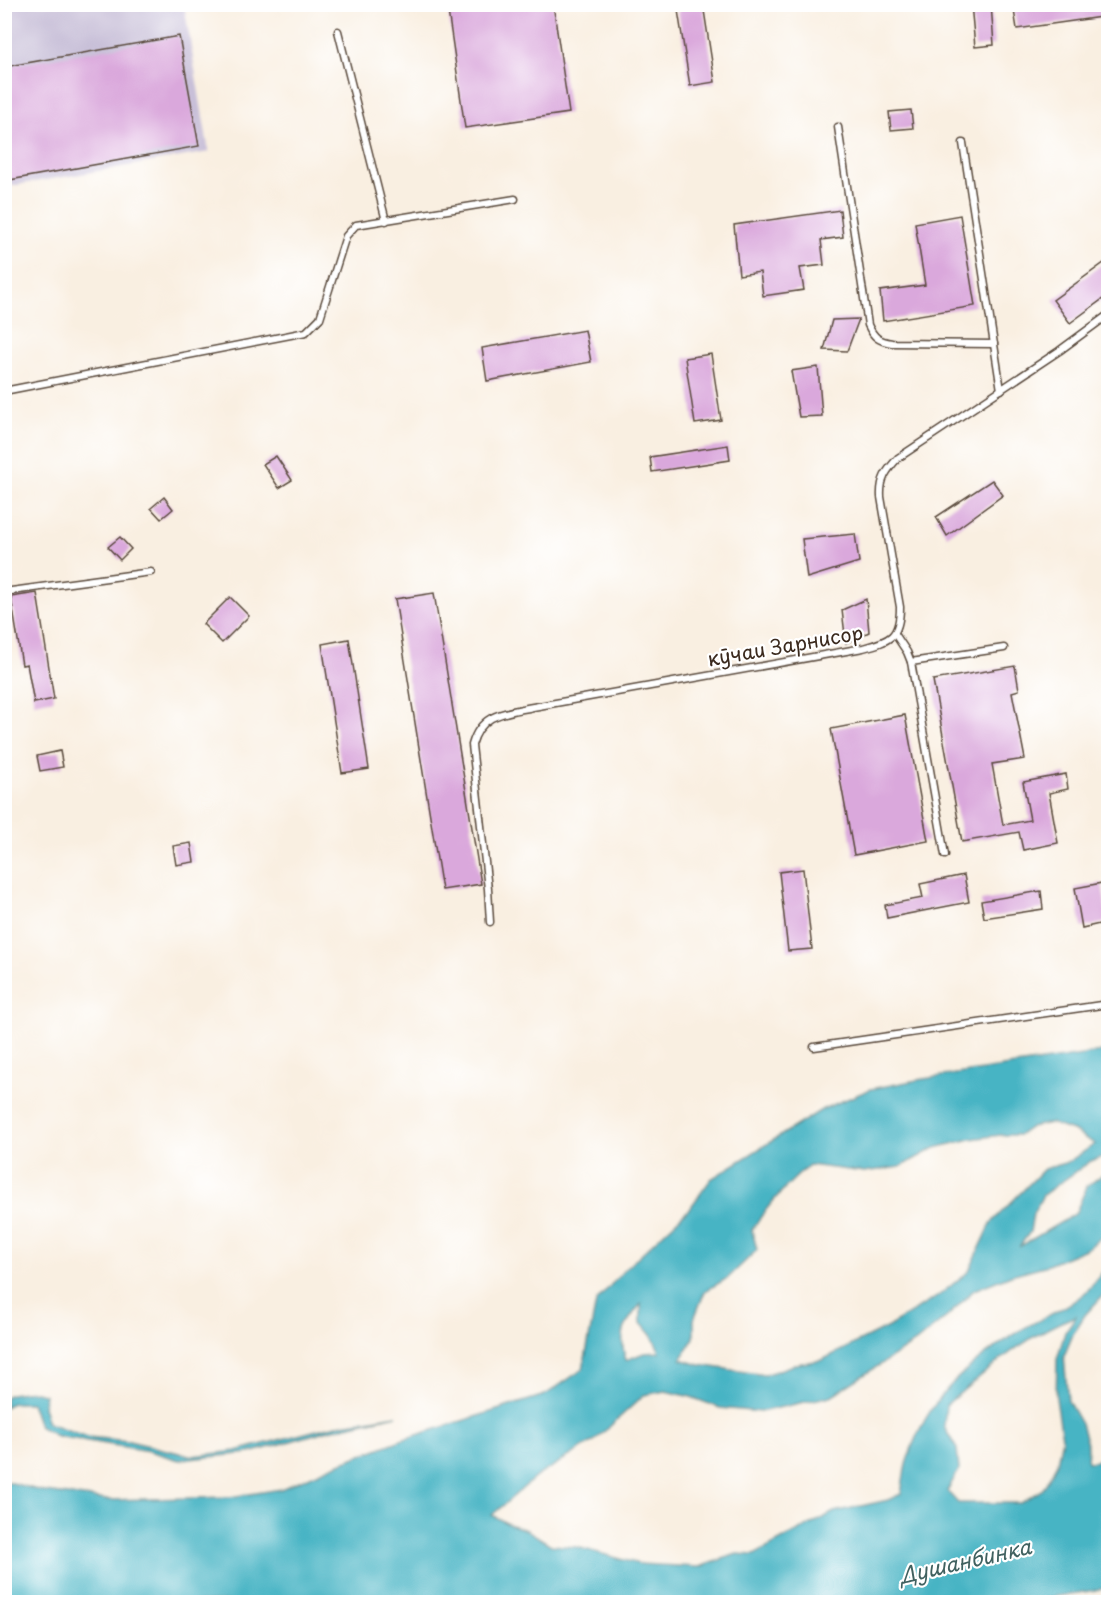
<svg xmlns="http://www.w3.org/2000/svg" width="1113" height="1607" font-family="'Playpen Sans',sans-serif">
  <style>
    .industrial { fill: #c8bfd8 }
    .water { fill: #47b4c4; stroke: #416f71; stroke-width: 1.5; fill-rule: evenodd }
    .building { fill: #daa8dc }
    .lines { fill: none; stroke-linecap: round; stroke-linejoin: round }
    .service-casing { stroke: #58483b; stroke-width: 9 }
    .service { stroke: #fff; stroke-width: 6 }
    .labels { text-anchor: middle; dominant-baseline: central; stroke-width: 4.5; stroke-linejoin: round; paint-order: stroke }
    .street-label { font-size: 20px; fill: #3b2a1e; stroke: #fff }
    .water-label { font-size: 21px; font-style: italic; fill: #406160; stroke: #fff }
  </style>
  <rect width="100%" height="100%" fill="#fff"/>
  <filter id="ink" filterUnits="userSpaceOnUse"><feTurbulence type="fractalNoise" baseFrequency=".0167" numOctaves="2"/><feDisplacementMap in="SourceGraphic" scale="12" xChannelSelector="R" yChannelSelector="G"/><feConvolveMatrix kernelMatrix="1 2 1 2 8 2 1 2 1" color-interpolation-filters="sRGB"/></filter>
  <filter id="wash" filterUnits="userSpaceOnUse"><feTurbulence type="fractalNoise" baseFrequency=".008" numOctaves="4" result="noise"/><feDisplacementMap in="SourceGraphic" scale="24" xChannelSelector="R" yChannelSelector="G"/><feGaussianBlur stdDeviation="1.35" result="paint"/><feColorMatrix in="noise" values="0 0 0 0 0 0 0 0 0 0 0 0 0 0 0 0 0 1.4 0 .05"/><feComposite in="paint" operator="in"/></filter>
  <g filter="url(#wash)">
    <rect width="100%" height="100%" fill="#f9efe1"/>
    <polygon class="industrial" points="5,5 184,5 209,152 5,187"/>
    <g class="water">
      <path d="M1108,1051V1155L1091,1161L1043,1195L1033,1214L1030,1232L1019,1247L1075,1214L1087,1186L1108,1171V1232L1088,1248L1048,1265L1011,1275L974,1290L948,1316L916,1342L831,1396L760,1412L720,1408L691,1397L665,1391L644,1395L594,1441L537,1476L492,1515L508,1524L527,1530L551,1545L577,1547L639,1564L699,1567L737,1554L754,1555L834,1512L888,1500L901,1494C903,1482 904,1469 908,1458C929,1395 967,1365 1021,1330C1043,1317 1069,1308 1088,1290C1095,1282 1102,1273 1108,1265V1290L1085,1315L1074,1332L1064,1356L1068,1401L1081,1424L1088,1447L1087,1462L1096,1461L1108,1451V1588L1053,1597L1034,1602H5V1481L45,1492L107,1500L230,1497L281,1489L335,1465L401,1440L545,1395L583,1369L596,1302L624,1270L690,1208L711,1179L823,1109L871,1089L917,1080ZM1050,1123L1075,1132L1095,1144L1068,1162L1044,1169L992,1222L969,1271L937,1297L888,1327L822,1360L796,1364L765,1375L700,1365L681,1359L694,1338V1319L705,1291L728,1278L757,1250L752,1230C768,1204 787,1185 809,1165L864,1172L900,1167L935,1148L971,1139L1001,1135H1019L1031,1127ZM641,1304V1323L651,1335L660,1352L644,1353L626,1360C618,1335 624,1324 641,1304ZM1076,1316L1065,1332L1057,1359L1056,1398L1062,1438L1057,1463L1043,1489L1021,1503H958L947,1491L959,1470L957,1449L944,1427L946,1405C986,1372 1026,1334 1076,1316Z"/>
      <polygon points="31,1391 45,1394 43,1407 48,1423 88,1437 129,1441 192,1456 236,1451 336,1425 397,1415 329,1430 250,1453 179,1460 149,1451 56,1436 39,1426 31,1403 12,1403 5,1407 5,1397 10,1394"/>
    </g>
    <g id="blocks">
      <g class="building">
        <polygon points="447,4 553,4 569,113 465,128"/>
        <polygon points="677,4 703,4 715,82 690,86"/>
        <polygon points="971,4 991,4 994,45 975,47"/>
        <polygon points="1013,4 1108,4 1108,16 1017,29"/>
        <polygon points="179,36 199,146 4,181 4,67"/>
        <polygon points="911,110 913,128 891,130 889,112"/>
        <polygon points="840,210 843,237 821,240 824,265 800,268 804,290 763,296 760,272 739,275 734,225"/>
        <polygon points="960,215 975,306 883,321 880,291 925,285 915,223"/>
        <polygon points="1108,260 1108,295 1070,323 1053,300"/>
        <polygon points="859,319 847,351 824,350 832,320"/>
        <polygon points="585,330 591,362 487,381 482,348"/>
        <polygon points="711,354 721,420 695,424 685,358"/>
        <polygon points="818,367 822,416 799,417 791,371"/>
        <polygon points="728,445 730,460 652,472 650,457"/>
        <polygon points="276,456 292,480 279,488 263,464"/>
        <polygon points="992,480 1003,495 947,536 936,517"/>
        <polygon points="164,497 173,509 161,519 151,508"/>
        <polygon points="855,534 859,562 807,578 802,539"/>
        <polygon points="120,537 131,549 120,560 108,547"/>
        <polygon points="37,593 54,699 34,703 27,664 22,665 11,597"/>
        <polygon points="434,593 481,884 442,890 395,599"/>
        <polygon points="230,597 249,616 222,643 203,624"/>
        <polygon points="866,599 869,632 846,643 842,610"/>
        <polygon points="349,639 369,769 342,773 322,644"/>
        <polygon points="1015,666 1019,690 1012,692 1025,759 992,764 1003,825 1030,820 1023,782 1066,774 1068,789 1049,793 1058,843 1023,850 1019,832 962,842 933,680"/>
        <polygon points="905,715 928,841 854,855 831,729"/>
        <polygon points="60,751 63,767 40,771 37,756"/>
        <polygon points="191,843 194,862 176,865 173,846"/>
        <polygon points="803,869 812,949 788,951 779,872"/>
        <polygon points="964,875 969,902 887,918 885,905 923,898 920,884"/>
        <polygon points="1102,883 1108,922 1082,928 1075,888"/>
        <polygon points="1041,891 1043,909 984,918 981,901"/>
      </g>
    </g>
  </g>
  <g filter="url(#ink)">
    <use href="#blocks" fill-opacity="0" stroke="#58483b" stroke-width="1.5"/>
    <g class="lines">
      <defs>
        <g id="service">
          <polyline points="338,31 386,221"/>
          <path d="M838,127L868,325C874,338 879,341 892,343L994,344"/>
          <polyline points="963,143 1001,390"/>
          <polyline points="4,391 306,332 320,318 346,236 356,225 515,199"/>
          <polyline points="4,592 151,572"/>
          <polyline points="895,634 907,652 911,662 945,855"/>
          <polyline points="911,662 1004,648"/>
          <path d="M490,922L488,889L472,745C481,713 504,713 533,707L863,648C890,641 900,637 900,607L881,497C880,479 886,471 898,458L1059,351L1108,315"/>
          <polyline points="814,1047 1108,1004"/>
        </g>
      </defs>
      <use href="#service" class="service-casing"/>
      <use href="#service" class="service"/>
    </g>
  </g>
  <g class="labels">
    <g class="street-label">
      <text transform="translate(785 645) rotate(-10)">кӯчаи Зарнисор</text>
    </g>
    <g class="water-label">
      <text transform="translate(965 1560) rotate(-13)">Душанбинка</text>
    </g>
  </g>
  <rect width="1113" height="1607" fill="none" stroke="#fff" stroke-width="24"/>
</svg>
